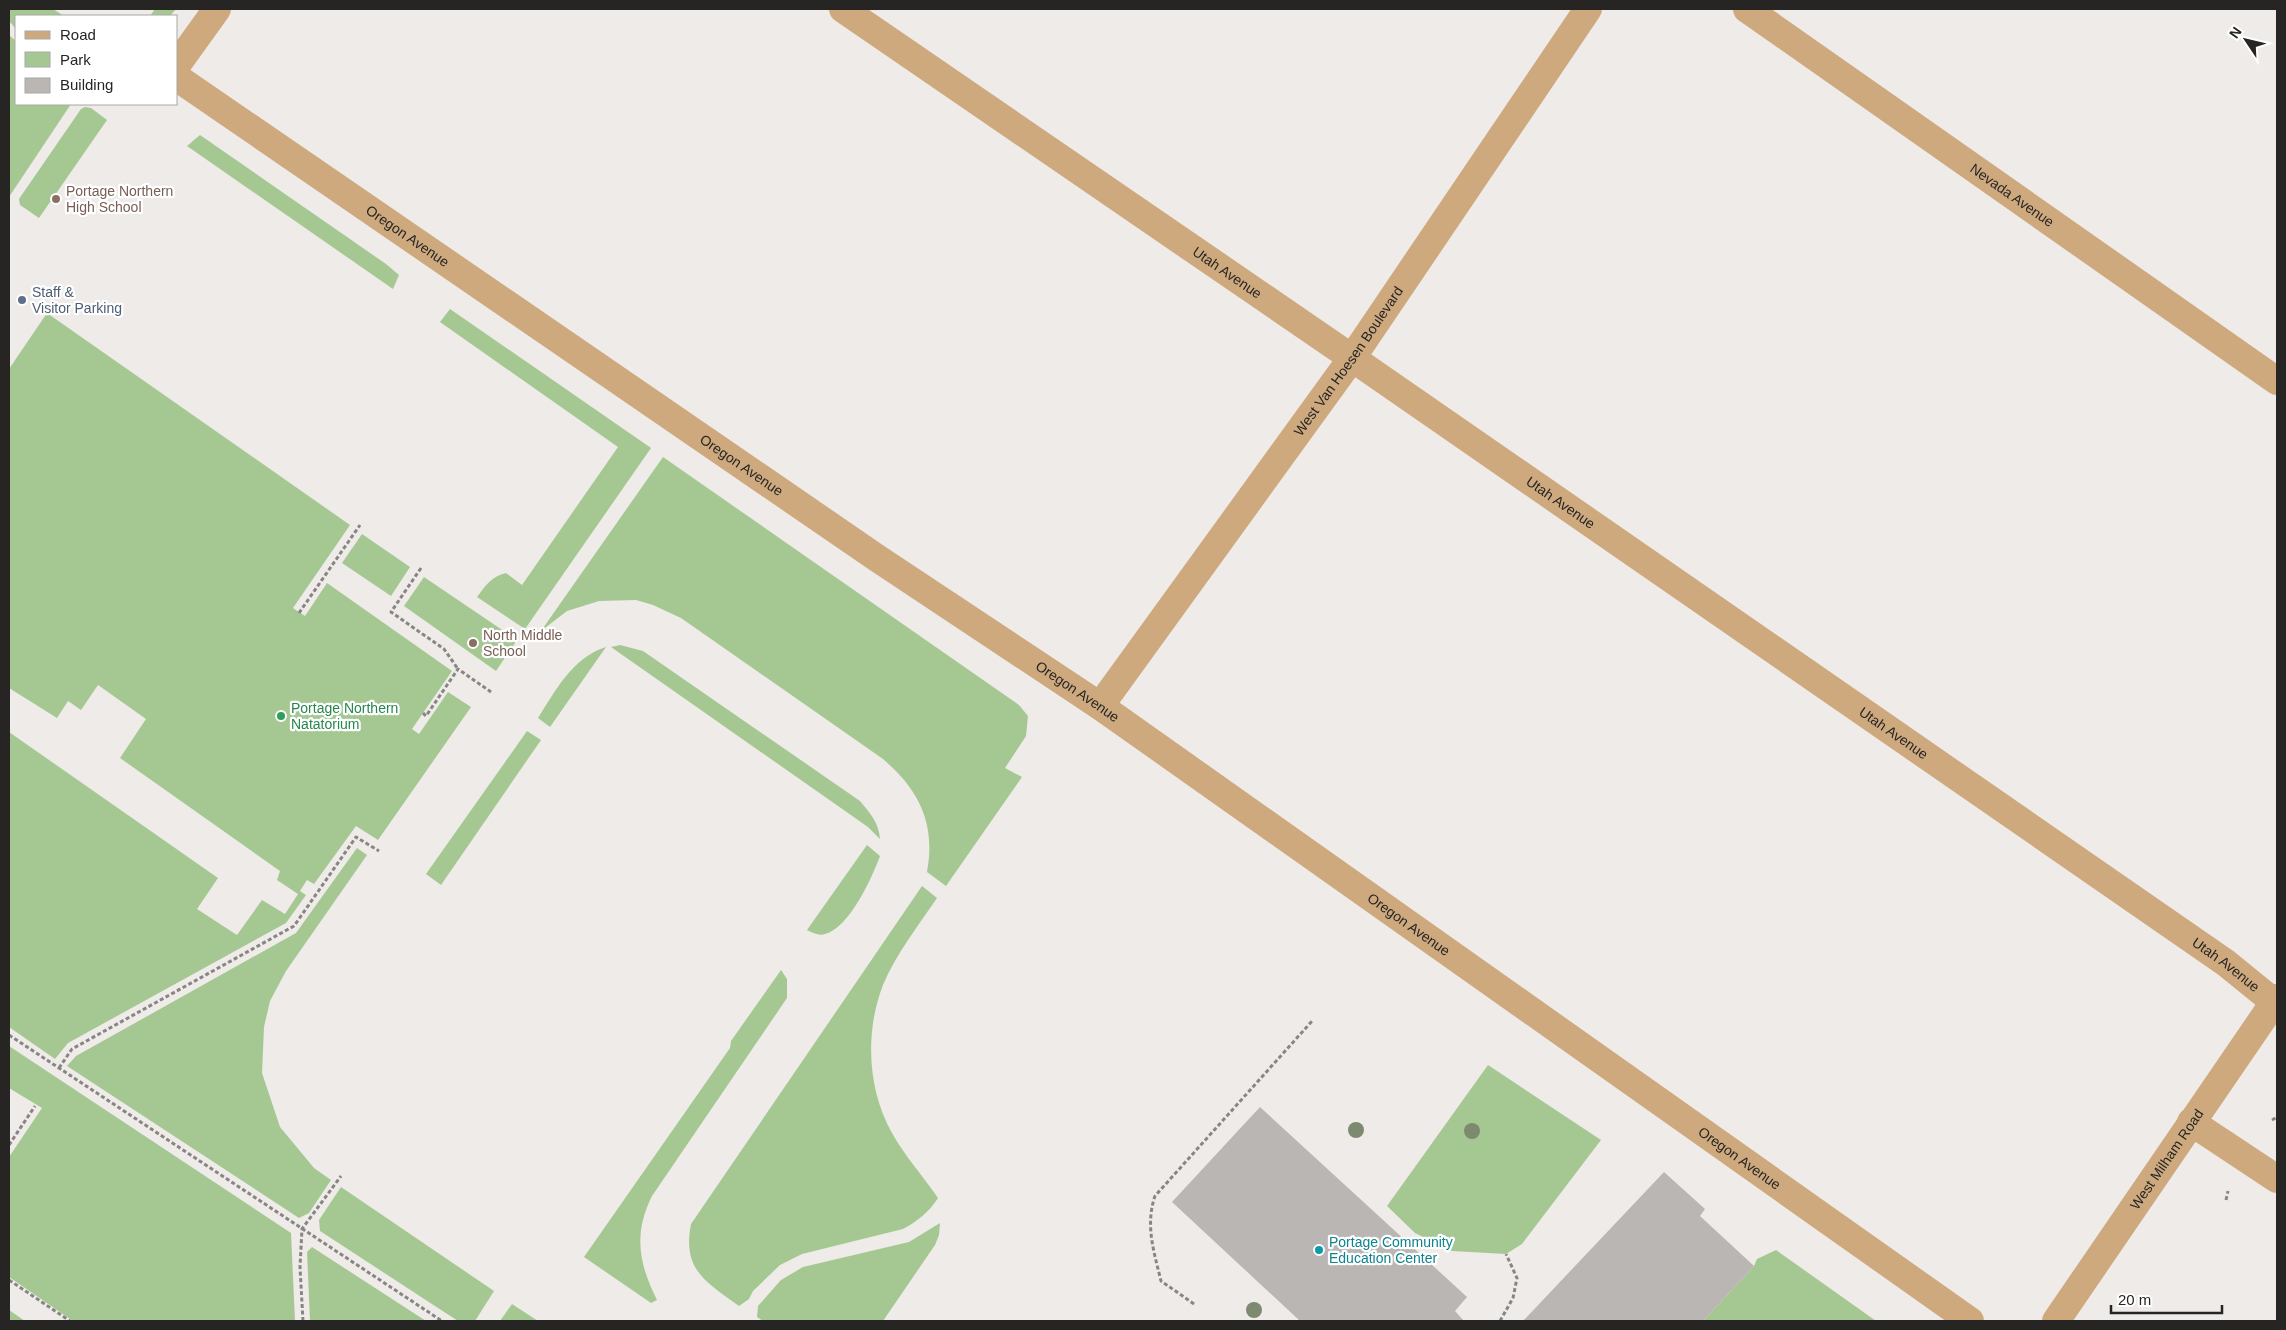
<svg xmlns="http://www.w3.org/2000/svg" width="2286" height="1330" font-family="Helvetica,sans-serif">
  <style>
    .green { fill: #a5c893 }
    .building { fill: #b9b6b4 }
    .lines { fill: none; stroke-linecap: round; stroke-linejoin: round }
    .path { stroke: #888684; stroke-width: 3; stroke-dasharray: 4 2.5; stroke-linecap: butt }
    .minor { stroke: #cea97e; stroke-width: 28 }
    .tertiary { stroke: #cea97e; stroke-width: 28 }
    .tree { fill: #7d8a70 }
    .education-dot { fill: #8d6e63; stroke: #fff; stroke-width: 2 }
    .service-dot { fill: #5c6f8a; stroke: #fff; stroke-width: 2 }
    .leisure-dot { fill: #2e9e5b; stroke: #fff; stroke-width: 2 }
    .culture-dot { fill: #0f9aa8; stroke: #fff; stroke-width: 2 }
    .labels { text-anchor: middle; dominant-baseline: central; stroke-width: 4.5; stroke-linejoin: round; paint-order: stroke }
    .education-label { font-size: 14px; fill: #785e54; stroke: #fff; text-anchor: start }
    .street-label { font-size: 14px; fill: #262524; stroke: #fff }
    .service-label { font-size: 14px; fill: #4e5e75; stroke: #fff; text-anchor: start }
    .leisure-label { font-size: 14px; fill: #27864d; stroke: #fff; text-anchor: start }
    .culture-label { font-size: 14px; fill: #0d838f; stroke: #fff; text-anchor: start }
  </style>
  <rect width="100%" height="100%" fill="#eeebe8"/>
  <g class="green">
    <polygon points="9,9 53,9 64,16 16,16 16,29 9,21"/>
    <polygon points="155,9 176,9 170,16 150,16"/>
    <polygon points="9,35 16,41 16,104 71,104 9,197"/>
    <polygon points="85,107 91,108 107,120 39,218 20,205 19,199 81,109"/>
    <polygon points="200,135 386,264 399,275 393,289 187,146"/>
    <path d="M450,309L651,448L525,629L477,597C485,586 492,576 506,573L522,585L618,447L440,322Z"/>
    <polygon points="47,313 350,525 293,608 305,616 327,583 452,671 412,729 419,734 448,692 471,707 378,840 356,826 314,884 307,880 300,891 306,895 286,923 68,1043 55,1059 9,1027 9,732 218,878 197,909 237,935 262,900 285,914 298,894 277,880 280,871 120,758 146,719 98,685 81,710 68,701 57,718 9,688 9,369"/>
    <path d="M663,457L1019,705L1028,716L1026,736L1005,768L1022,777L946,886L927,872C936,823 919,790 883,759L681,618L653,605L636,600L599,601L567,611L541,631Z"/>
    <polygon points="362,534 410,567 391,596 342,563"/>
    <polygon points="424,577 517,640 496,671 404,606"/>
    <path d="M620,645L643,651L860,801C870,813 879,823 880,839L868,827L611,647Z"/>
    <path d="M606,647L550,727L538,718C556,690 572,658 606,647Z"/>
    <polygon points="527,731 541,740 441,885 426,874"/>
    <path d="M867,845L880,856C872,878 849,928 825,934C819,936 813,933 807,930Z"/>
    <polygon points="357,848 367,855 286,971 270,1001 264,1027 262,1073 280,1127 314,1168 331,1180 309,1213 299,1218 67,1066 76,1056 296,933"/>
    <path d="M922,886L937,898C918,926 896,954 883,985C865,1031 867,1089 892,1133C904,1155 923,1176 938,1198C929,1212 918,1221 903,1229L802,1254L780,1265L753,1291L749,1299L739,1306C706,1282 682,1270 691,1224Z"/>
    <path d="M781,970L787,979V998L652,1196C633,1234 639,1264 657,1300L651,1303L584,1257L730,1048L731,1041Z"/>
    <polygon points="9,1046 291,1233 295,1321 73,1321 9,1277 9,1157 42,1108 9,1088"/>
    <polygon points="1488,1065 1601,1140 1522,1244 1506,1254 1452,1251 1415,1233 1387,1206"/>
    <polygon points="341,1187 494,1291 475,1321 458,1321 320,1231 319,1220"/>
    <polygon points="940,1223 939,1235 935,1245 883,1321 763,1321 757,1317 758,1306 781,1280 803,1267 909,1242"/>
    <polygon points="312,1247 426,1321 310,1321 307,1252"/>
    <polygon points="1776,1250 1876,1321 1703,1321 1754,1266 1757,1259"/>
    <polygon points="512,1304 538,1321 500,1321"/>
    <polygon points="9,1310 25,1321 9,1321"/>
  </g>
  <g class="building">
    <polygon points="1260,1107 1467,1297 1455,1311 1464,1321 1300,1321 1172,1202"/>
    <polygon points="1664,1172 1705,1209 1700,1216 1754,1266 1703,1321 1523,1321"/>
  </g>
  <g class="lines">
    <g class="path">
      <polyline points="421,568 391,612 444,649 458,669"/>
      <polyline points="299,613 360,525"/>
      <polyline points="423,713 426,716 458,669 491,692"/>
      <polyline points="9,1035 442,1321"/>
      <polyline points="59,1068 72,1049 294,926 356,837 379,851"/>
      <polyline points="2272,1120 2277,1117"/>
      <polyline points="9,1145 35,1106"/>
      <polyline points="2226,1200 2228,1191"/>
      <polyline points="9,1280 70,1321"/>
      <path d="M1194,1304L1161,1281C1154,1252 1145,1225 1155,1196L1313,1020"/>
      <polyline points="303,1321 300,1267 302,1229 341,1176"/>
      <polyline points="1500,1321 1513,1298 1517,1278 1506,1254"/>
    </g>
    <g class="minor">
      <path id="s1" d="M843,9L1352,358L2226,963L2274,1002"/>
      <path id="s2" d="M1747,9L2277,381"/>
      <polyline points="176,66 217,9"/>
      <path id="s3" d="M176,77L877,558L1100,706L1970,1321"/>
      <path id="s4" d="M1100,706L1352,358L1588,9"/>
      <polyline points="2191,1122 2277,1179"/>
    </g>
    <path class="tertiary" id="s5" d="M2056,1321L2277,998"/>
  </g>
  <g class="tree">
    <circle cx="1356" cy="1130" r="8"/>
    <circle cx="1472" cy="1131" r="8"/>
    <circle cx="1254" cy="1310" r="8"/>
  </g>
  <g class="education-dot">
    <circle cx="56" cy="199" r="5"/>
    <circle cx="473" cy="643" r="5"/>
  </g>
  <circle class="service-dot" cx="22" cy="300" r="5"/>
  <circle class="leisure-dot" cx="281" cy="716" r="5"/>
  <circle class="culture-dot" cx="1319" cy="1250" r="5"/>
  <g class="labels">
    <g class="education-label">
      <text x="66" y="191">Portage Northern<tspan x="66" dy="16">High School</tspan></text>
      <text x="483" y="635">North Middle<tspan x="483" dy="16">School</tspan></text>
    </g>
    <g class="street-label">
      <text stroke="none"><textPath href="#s2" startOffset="324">Nevada Avenue</textPath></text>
      <text stroke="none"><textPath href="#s3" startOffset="281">Oregon Avenue</textPath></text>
      <text stroke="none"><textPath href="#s1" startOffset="466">Utah Avenue</textPath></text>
      <text stroke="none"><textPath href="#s4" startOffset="425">West Van Hoesen Boulevard</textPath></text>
      <text stroke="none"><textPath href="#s3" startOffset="686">Oregon Avenue</textPath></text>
      <text stroke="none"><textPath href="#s1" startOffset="871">Utah Avenue</textPath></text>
      <text stroke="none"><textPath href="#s3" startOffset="1091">Oregon Avenue</textPath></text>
      <text stroke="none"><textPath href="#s1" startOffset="1276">Utah Avenue</textPath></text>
      <text stroke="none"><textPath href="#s3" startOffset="1496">Oregon Avenue</textPath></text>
      <text stroke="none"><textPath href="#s1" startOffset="1681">Utah Avenue</textPath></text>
      <text stroke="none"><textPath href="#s3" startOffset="1901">Oregon Avenue</textPath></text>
      <text stroke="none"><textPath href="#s5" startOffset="196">West Milham Road</textPath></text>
    </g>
    <g class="service-label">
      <text x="32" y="292">Staff &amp;<tspan x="32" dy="16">Visitor Parking</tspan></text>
    </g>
    <g class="leisure-label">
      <text x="291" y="708">Portage Northern<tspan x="291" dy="16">Natatorium</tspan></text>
    </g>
    <g class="culture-label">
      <text x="1329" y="1242">Portage Community<tspan x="1329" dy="16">Education Center</tspan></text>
    </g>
  </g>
  <rect width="2286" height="1330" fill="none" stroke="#262524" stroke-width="20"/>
  <rect x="15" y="15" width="162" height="90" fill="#ffffff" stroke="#a8a8a7"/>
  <rect x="25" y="31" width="25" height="8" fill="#cea97e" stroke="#a8a8a7"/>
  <text x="60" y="40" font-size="15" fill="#262524">Road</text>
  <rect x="25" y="52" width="25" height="15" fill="#a5c893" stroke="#a8a8a7"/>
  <text x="60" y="65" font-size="15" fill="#262524">Park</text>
  <rect x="25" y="78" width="25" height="15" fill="#b9b6b4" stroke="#a8a8a7"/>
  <text x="60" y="90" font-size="15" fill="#262524">Building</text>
  <g transform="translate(2246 40) rotate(305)" stroke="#ffffff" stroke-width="4" paint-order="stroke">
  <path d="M0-4L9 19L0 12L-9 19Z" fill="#262524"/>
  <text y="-8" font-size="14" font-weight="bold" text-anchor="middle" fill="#262524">N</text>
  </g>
  <path d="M2111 1305v8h111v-8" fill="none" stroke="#262524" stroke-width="2.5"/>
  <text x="2118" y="1305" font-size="15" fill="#262524" stroke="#ffffff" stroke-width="4" paint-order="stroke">20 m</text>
</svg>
